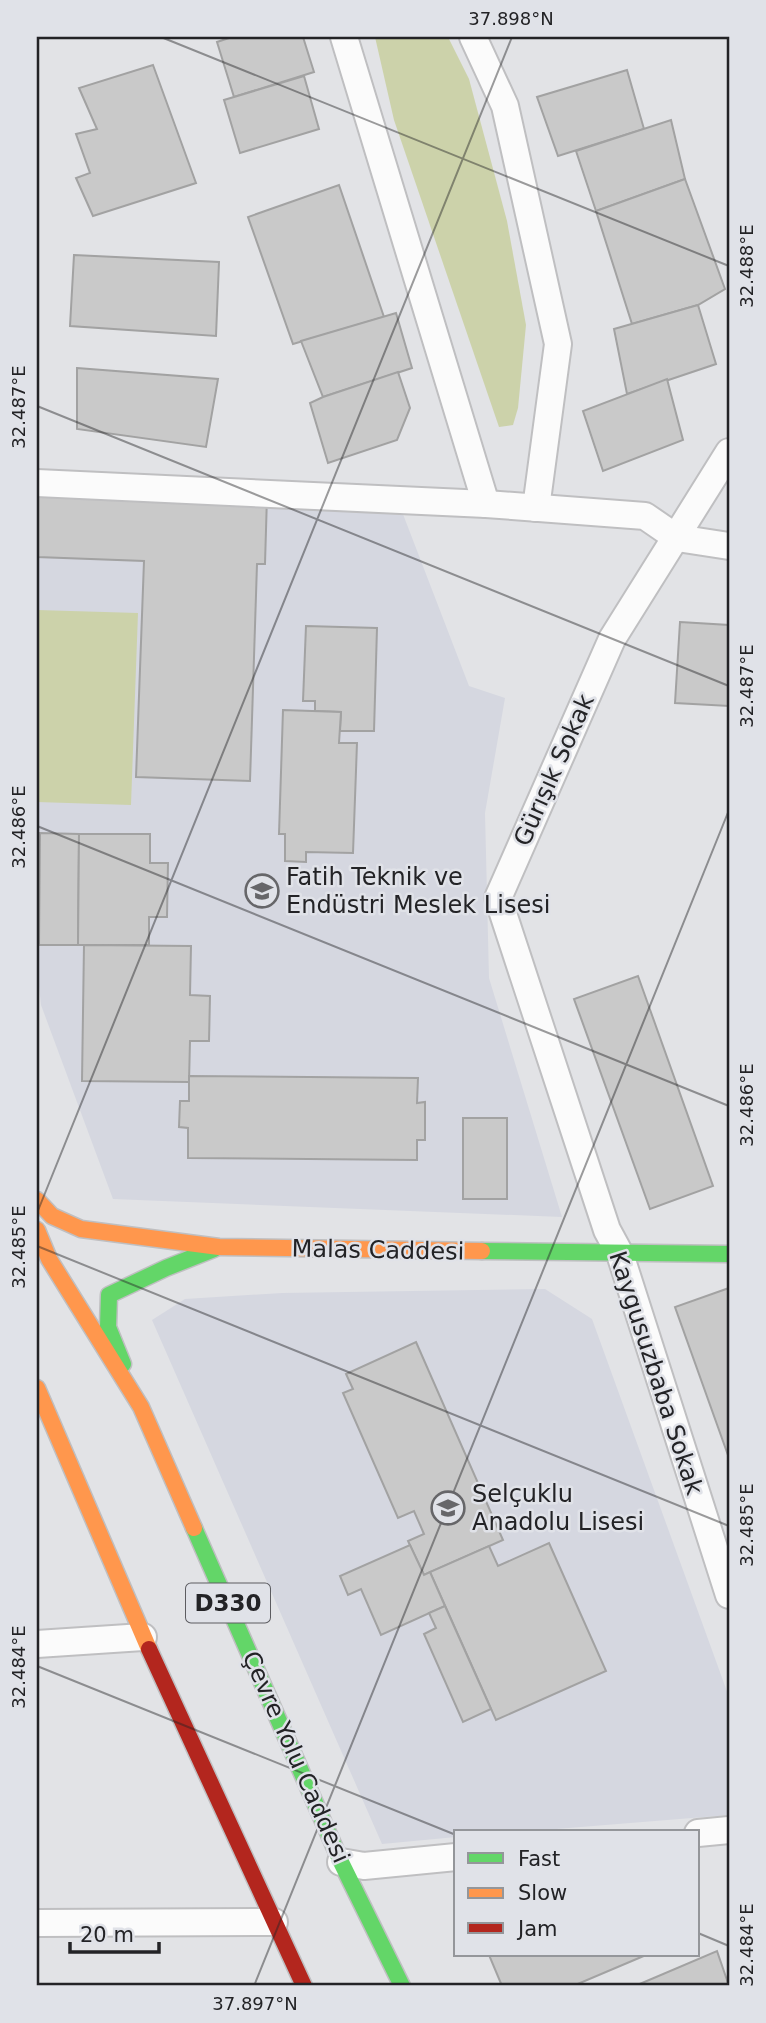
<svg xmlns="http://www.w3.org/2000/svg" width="766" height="2023" font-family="'DejaVu Sans',sans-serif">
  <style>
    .built { fill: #d5d7e0 }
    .green { fill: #ccd2aa }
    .building { fill: #c9c9c9; stroke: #a2a2a2; stroke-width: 2 }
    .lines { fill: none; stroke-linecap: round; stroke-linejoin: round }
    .street-casing { stroke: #bfbfc1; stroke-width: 30 }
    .fast-casing { stroke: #bfbfc1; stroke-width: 19 }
    .slow-casing { stroke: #bfbfc1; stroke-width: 19 }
    .jam-casing { stroke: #bfbfc1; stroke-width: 19 }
    .street { stroke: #fbfbfb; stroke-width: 26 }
    .fast { stroke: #63d668; stroke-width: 16 }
    .slow { stroke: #ff974d; stroke-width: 16 }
    .jam { stroke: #b3261e; stroke-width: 16 }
    .ticks { fill: none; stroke: #232326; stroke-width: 2; stroke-opacity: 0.45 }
    .labels { text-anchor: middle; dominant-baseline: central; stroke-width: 5; stroke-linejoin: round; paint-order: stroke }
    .shield { fill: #e0e2e8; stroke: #5c5c60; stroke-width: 2 }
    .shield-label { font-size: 23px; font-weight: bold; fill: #232326 }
    .street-label { font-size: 24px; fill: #232326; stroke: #e0e2e8 }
    .poi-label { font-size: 24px; fill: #232326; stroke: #e0e2e8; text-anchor: start }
    .neatline { fill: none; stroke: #232326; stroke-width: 2.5 }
    .ticks-label { font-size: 18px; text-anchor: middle; fill: #232326 }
  </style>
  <rect width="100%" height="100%" fill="#e2e3e6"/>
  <g class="built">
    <polygon points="37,486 401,509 469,686 505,698 485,813 489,978 562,1217 113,1199 41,1005 37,968"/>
    <polygon points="545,1289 592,1319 729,1697 729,1815 519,1832 456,1832 456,1837 382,1844 152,1320 185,1299 282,1293"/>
  </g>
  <g class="green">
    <polygon points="375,37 448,37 469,79 507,221 526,325 518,408 513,425 499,427 394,120"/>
    <polygon points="37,610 138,613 131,805 37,802"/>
  </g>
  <g class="building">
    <polygon points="232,37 303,37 314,72 234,97 217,42"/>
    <polygon points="153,65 196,183 93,216 76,178 90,173 76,134 97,129 79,88"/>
    <polygon points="627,70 644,129 558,156 537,97"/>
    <polygon points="304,76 319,129 240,153 224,100"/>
    <polygon points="671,120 685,179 596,211 576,151"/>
    <polygon points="685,179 725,289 698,305 632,324 596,211"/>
    <polygon points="339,185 384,317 293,344 248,217"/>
    <polygon points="74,255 219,262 216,336 70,326"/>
    <polygon points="698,305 716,364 627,394 614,329"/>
    <polygon points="396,313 412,368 323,397 301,341"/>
    <polygon points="77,368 218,379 206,447 77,429"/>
    <polygon points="398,372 410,408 397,440 328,463 310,403 323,397"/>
    <polygon points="667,379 683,440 603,471 583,411"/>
    <polygon points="37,489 267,496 265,564 257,564 250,781 136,777 144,561 37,557"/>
    <polygon points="680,622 729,625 729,706 675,703"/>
    <polygon points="306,626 377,628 374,731 340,731 341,712 315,711 315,701 303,701"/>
    <polygon points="283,710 341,712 339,743 357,743 353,853 306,852 306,862 285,861 285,834 279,834"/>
    <polygon points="40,833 79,834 78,945 39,945"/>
    <polygon points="79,834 150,834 150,863 168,863 167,917 149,917 149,945 78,945"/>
    <polygon points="84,945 191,946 190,995 210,996 209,1041 190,1041 189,1082 82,1081"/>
    <polygon points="638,976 713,1186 650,1209 574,999"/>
    <polygon points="189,1076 418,1078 417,1103 425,1102 425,1140 417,1140 417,1160 188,1158 188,1128 179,1127 180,1101 189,1101"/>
    <rect x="463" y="1118" width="44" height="81"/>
    <polygon points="729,1288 729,1458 675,1307"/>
    <polygon points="416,1342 503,1540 424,1575 408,1541 424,1534 414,1511 398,1518 343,1393 353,1389 346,1374"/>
    <polygon points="549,1543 606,1671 496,1720 430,1572 489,1546 498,1566"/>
    <polygon points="410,1545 424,1575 430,1572 445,1606 381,1635 361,1589 348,1595 340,1576"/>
    <polygon points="445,1606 491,1709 463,1722 424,1634 436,1628 429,1613"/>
    <polygon points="717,1951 729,1986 635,1986"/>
    <polygon points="489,1955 646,1955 573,1986 502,1986"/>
  </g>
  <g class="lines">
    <defs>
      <g id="street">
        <polyline points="344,37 486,504"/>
        <polyline points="473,37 505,106 558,344 536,508"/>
        <polyline points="729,452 612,639 498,898 607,1230 620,1254 729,1595"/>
        <polyline points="37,483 486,504 645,516 677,538 729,546"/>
        <polyline points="37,1644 143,1637"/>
        <polyline points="698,1833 729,1830"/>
        <polyline points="341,1862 364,1866 456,1857"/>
        <polyline points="37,1923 274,1922"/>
      </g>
      <g id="fast">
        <polyline points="482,1251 729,1254"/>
        <polyline points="123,1364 108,1327 109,1295 166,1268 214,1249"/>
        <polyline points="194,1528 341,1862 402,1986"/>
      </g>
      <g id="slow">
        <polyline points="37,1200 52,1216 81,1229 219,1247 482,1251"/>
        <polyline points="37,1230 49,1259 141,1407 194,1528"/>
        <polyline points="37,1388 149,1649"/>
      </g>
      <polyline id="jam" points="149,1649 304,1986"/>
    </defs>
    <use href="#street" class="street-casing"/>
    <use href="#fast" class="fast-casing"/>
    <use href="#slow" class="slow-casing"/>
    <use href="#jam" class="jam-casing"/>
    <use href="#street" class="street"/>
    <use href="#fast" class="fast"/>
    <use href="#slow" class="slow"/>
    <use href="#jam" class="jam"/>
  </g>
  <path class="ticks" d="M161,37L729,266M37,406L729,686M37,826L729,1106M37,1213L512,37M37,1246L729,1526M37,1666L456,1835M698,1933L729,1946M254,1986L729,810"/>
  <defs>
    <symbol id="school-ring" viewBox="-11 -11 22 22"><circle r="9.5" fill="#e0e2e8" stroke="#666669" stroke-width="1.5"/><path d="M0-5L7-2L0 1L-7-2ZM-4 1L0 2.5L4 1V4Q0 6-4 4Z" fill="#666669"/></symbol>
  </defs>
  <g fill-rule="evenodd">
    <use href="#school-ring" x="243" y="872" width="38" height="38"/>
    <use href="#school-ring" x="429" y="1489" width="38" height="38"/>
  </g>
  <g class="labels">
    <rect class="shield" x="186" y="1583.5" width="84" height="39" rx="5"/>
    <g class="shield-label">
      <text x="228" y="1603">D330</text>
    </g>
    <g class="street-label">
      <text transform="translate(554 770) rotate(-66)">Gürışık Sokak</text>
      <text transform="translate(378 1250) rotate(1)">Malas Caddesi</text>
      <text transform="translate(656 1373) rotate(72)">Kaygusuzbaba Sokak</text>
      <text transform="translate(296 1757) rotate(66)">Çevre Yolu Caddesi</text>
    </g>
    <g class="poi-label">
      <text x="286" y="877">Fatih Teknik ve<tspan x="286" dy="28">Endüstri Meslek Lisesi</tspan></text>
      <text x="472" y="1494">Selçuklu<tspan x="472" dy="28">Anadolu Lisesi</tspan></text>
    </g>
  </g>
  <rect width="766" height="2023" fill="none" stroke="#e0e2e8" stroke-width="77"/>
  <rect x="454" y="1830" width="245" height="126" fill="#e0e2e8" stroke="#94969a" stroke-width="2"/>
  <rect x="468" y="1853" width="35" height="10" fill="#63d668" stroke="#94969a" stroke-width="2"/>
  <text x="518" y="1866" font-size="21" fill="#232326">Fast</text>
  <rect x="468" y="1888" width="35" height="10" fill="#ff974d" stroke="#94969a" stroke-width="2"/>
  <text x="518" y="1900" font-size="21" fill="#232326">Slow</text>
  <rect x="468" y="1923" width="35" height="10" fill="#b3261e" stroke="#94969a" stroke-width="2"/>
  <text x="518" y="1936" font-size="21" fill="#232326">Jam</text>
  <path d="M70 1942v10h89v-10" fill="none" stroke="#232326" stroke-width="3.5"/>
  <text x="80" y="1942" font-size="21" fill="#232326" stroke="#e0e2e8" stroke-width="5" paint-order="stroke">20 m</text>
  <rect x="38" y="38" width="690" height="1946" class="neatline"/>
  <g class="ticks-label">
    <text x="511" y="25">37.898°N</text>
    <text transform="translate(747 266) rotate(-90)" y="6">32.488°E</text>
    <text transform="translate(19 407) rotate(-90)" y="6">32.487°E</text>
    <text transform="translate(747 686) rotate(-90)" y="6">32.487°E</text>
    <text transform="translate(19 827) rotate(-90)" y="6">32.486°E</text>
    <text transform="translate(747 1105) rotate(-90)" y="6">32.486°E</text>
    <text transform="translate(19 1247) rotate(-90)" y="6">32.485°E</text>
    <text transform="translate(747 1525) rotate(-90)" y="6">32.485°E</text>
    <text transform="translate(19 1667) rotate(-90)" y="6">32.484°E</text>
    <text transform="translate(747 1945) rotate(-90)" y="6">32.484°E</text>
    <text x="255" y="2010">37.897°N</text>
  </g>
</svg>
